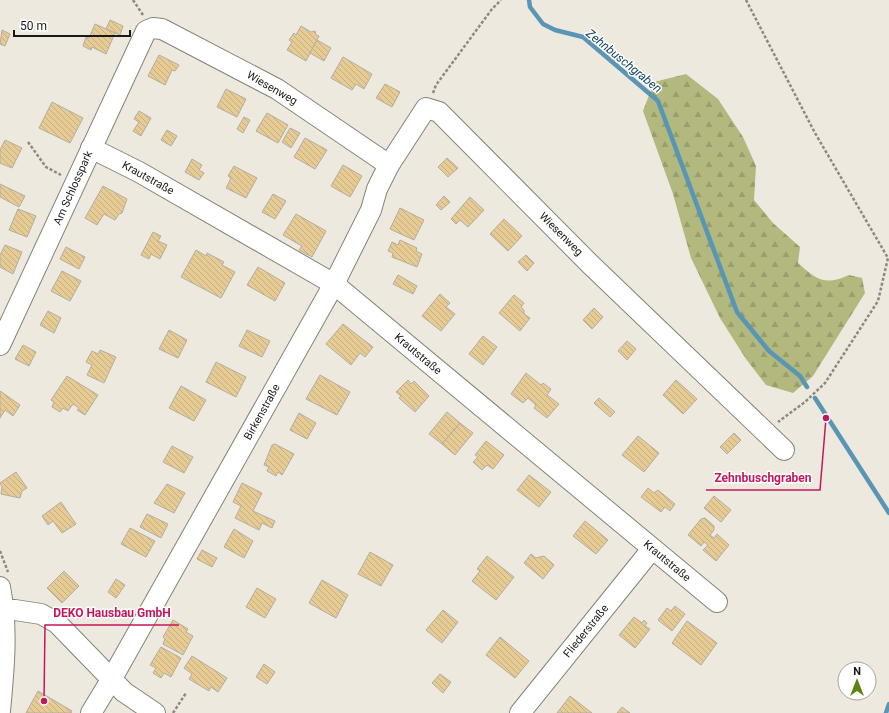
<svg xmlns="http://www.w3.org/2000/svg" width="889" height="713" font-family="Roboto,sans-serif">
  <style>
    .forest { fill: url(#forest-firs) }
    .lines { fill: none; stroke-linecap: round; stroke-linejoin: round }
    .stream { stroke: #5996b5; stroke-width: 4.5 }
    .building { fill: url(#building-back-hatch); stroke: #b2ada2 }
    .minor-casing { stroke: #878278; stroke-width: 22 }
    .path { stroke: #8c8981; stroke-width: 2.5; stroke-dasharray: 3 2; stroke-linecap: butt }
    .minor { stroke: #fff; stroke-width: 20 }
    .labels { text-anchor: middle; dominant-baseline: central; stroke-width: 3; stroke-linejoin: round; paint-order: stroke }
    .street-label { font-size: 11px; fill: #1b1915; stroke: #fff }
    .water-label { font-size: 12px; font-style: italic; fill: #16485f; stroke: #fff }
    .leader { fill: none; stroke: #c2185b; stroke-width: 1.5 }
    .callout-dot { fill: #c2185b; stroke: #fff; stroke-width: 1.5 }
    .callout-label { font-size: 12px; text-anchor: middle; font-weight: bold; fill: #c2185b; stroke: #fff; stroke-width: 3; stroke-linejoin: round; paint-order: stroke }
  </style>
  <defs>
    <pattern id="forest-firs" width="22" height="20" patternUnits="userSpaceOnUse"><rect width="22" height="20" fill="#b2b87e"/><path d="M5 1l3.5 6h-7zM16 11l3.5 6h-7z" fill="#989e6c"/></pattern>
    <pattern id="building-back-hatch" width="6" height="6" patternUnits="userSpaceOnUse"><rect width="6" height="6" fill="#e6cc94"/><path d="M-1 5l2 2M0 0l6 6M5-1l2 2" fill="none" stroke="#c5af7f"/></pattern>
  </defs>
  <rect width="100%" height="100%" fill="#eee9de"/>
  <path class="forest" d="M686,74L718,99L743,137L756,166L754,200L773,223L800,247L798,263C817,280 825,286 849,275L862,278L865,293L813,376L793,393L766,385L746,359L720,318L691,258L673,194L643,111L654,82Z"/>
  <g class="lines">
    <g class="stream">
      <polyline points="529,0 530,7 543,24 555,30 583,37 658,101 737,312 769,351 800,376 807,387"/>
      <polyline points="815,398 889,513"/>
      <polyline points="886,713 889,704"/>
    </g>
  </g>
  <g class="building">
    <polygon points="110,20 123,26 120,35 106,29"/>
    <polygon points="95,24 115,33 106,54 92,47 91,50 83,46 86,37 89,38"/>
    <polygon points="301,26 311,32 315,31 316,35 319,36 306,61 287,50 292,42 289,40 294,33 296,35"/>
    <polygon points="2,30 10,34 5,46 0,44"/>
    <polygon points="317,40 331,48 324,61 310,53"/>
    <polygon points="159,55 179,65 175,71 172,70 165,85 148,76"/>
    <polygon points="343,57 372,74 364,89 356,84 352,90 331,78"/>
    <polygon points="385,84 400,92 392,107 376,98"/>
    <polygon points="226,89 246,99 237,117 217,107"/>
    <polygon points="52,102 83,118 70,143 39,128"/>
    <polygon points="139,111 151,118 141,136 133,131 139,122 134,119"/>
    <polygon points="267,113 288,125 278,143 256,131"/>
    <polygon points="244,117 250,120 243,133 237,129"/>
    <polygon points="290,128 300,133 291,148 282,142"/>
    <polygon points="167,130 177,136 171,146 161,140"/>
    <polygon points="305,138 327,150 315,169 294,157"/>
    <polygon points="5,140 22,148 12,168 0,163 0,150"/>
    <polygon points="447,158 458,168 448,177 438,167"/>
    <polygon points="192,159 202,165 199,170 204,173 199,180 185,172"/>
    <polygon points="343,165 362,176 350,197 331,186"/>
    <polygon points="234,166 257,178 246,198 226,188 231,178 228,176"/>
    <polygon points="0,184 25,196 19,207 0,197"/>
    <polygon points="103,186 127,199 122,213 119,214 115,220 104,214 97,225 85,218"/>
    <polygon points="273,194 286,201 275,219 262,212"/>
    <polygon points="444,196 450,202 441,210 436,205"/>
    <polygon points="470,197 484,210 468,227 460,220 456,224 451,219"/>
    <polygon points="400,208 424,220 414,240 390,229"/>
    <polygon points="18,209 36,216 27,237 9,230"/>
    <polygon points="296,214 326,231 312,257 299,250 302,246 283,235"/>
    <polygon points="504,219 522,236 508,251 490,234"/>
    <polygon points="153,232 161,236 158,241 167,245 160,259 151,254 149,259 141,255"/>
    <polygon points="400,240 417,248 416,251 422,254 417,267 392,257 393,253 388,251 392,242 398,245"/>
    <polygon points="5,245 22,252 13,274 0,267 0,255"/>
    <polygon points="66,247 85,257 79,269 60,259"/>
    <polygon points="196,250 206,256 207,253 224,262 222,265 235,272 221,298 181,277"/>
    <polygon points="526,255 534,263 527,271 518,262"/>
    <polygon points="258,267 285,283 275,301 247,285"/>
    <polygon points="62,271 81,281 70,301 51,291"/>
    <polygon points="398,275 417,286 413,294 393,284"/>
    <polygon points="440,294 450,303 446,307 455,314 441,331 422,316"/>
    <polygon points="514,295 524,303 521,307 524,310 524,314 530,318 520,331 499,313"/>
    <polygon points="594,308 603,317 592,329 583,320"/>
    <polygon points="48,311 61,318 54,333 40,325"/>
    <polygon points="343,324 373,347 365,357 360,353 351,365 326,344"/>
    <polygon points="169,330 187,340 178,358 159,349"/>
    <polygon points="247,330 270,341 262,357 239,346"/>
    <polygon points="483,336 497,347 483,365 469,354"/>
    <polygon points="627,341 636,349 627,360 618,351"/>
    <polygon points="23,345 36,352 29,366 15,359"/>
    <polygon points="100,350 116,357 104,383 87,375 92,365 86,362 92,351 98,354"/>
    <polygon points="216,362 246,377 236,397 206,382"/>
    <polygon points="526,373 541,385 543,383 551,389 547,395 559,404 547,418 534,408 536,405 528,398 523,403 511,394"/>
    <polygon points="320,375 350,392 337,415 306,399"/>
    <polygon points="67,376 98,395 85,415 77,410 79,408 73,404 68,411 63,408 60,412 52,407 54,402 51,400"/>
    <polygon points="408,380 411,384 414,381 429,396 415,412 399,398 401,396 396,392"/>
    <polygon points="676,380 697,399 683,414 663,395"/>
    <polygon points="181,386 206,400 194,421 169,408"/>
    <polygon points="0,391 20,405 13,416 5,410 0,418"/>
    <polygon points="599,398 615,412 610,417 594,403"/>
    <polygon points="447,412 460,423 442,444 429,434"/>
    <polygon points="299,413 316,423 307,439 290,430"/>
    <polygon points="460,423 473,433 455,455 442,444"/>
    <polygon points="734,433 741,440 727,454 720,447"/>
    <polygon points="638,436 659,453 644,472 622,455"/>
    <polygon points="486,441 504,455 493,469 487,465 482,470 473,462 478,457 475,455"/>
    <polygon points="275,444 294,454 282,475 278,472 276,476 267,471 269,467 264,465 272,445"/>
    <polygon points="172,446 193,457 184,473 163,462"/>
    <polygon points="16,472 27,488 22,491 20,498 1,494 2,487 0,483"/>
    <polygon points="529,475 551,492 539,507 517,490"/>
    <polygon points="242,483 262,493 253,511 275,521 272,528 262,523 259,530 235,518 241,506 233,502"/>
    <polygon points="167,484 185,493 174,513 154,503"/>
    <polygon points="648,488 654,493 658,490 675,504 670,511 665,507 661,512 641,497"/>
    <polygon points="714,496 731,510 721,522 704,508"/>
    <polygon points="61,502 76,524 62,533 53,521 48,525 42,516"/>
    <polygon points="147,514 168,524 161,538 140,527"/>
    <polygon points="705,518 714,526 714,530 710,535 714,538 717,534 729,545 716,561 703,550 708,545 704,542 701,546 688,535 701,519"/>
    <polygon points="585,521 608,540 596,554 573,536"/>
    <polygon points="130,528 155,541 146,557 121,544"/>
    <polygon points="234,529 253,541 244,558 224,547"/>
    <polygon points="202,550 217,558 212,567 197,559"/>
    <polygon points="370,552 393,565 381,586 358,574"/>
    <polygon points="531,554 536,558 544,556 554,565 543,579 524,563"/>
    <polygon points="487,556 514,577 496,600 472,581 480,571 477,569"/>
    <polygon points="64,571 79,586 62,603 47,588"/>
    <polygon points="116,579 125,585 116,598 108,592"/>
    <polygon points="322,580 348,595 336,618 309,603"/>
    <polygon points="257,588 276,599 265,618 246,607"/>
    <polygon points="675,606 685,614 672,631 658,620 667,608 671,611"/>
    <polygon points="443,610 458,622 442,643 426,630"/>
    <polygon points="634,617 642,623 644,620 647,623 645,626 650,629 635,648 619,635"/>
    <polygon points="173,620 188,629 186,632 193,636 183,655 163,644 165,639 163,637"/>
    <polygon points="687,621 717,643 701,665 672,643"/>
    <polygon points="500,637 529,661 515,678 486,655"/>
    <polygon points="161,647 181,658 171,677 164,673 161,678 153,673 156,668 150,665"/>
    <polygon points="192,656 227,678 218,692 211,687 209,691 189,679 192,674 184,668"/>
    <polygon points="264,664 275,672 267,684 256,677"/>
    <polygon points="440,674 451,682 443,693 432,683"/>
    <polygon points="38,691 72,711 71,713 26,713"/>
    <polygon points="570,696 592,713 557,713"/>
    <polygon points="622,707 630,713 617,713"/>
  </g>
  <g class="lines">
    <defs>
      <g id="minor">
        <polyline points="91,148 139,172 334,284 717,602"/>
        <polyline points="0,345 146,31 153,28 162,29 277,89 389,165"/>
        <path d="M0,587C8,628 4,669 0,711"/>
        <polyline points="5,611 15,610 41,614 57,623 124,692 155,713"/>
        <polyline points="91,713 111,680 334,284 371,210 377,189 389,165 426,108 439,112 590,264 784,450"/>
        <polyline points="520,713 652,549"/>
      </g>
    </defs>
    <use href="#minor" class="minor-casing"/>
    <g class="path">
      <polyline points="133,0 143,15"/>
      <polyline points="746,0 815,133 888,258 878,301 825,383 805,402 778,422"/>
      <polyline points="433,93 436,85 492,9 501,0"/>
      <polyline points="28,142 46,167 61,175"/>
      <polyline points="0,551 8,572"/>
      <polyline points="173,713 186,693"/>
    </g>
    <use href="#minor" class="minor"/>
  </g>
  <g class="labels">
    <g class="street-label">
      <text transform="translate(272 88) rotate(30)">Wiesenweg</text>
      <text transform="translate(148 178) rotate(29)">Krautstraße</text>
      <text transform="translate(73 188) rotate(-66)">Am Schlosspark</text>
      <text transform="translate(561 234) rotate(45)">Wiesenweg</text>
      <text transform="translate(418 354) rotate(40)">Krautstraße</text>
      <text transform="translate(262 412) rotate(-61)">Birkenstraße</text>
      <text transform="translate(667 561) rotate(40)">Krautstraße</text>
      <text transform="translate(586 631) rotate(-51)">Fliederstraße</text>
    </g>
    <g class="water-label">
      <text transform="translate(624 61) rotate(39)">Zehnbuschgraben</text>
    </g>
  </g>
  <path class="leader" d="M826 418L820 490H706M44 701L45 625H179"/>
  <g class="callout-dot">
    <circle cx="826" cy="418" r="4"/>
    <circle cx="44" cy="701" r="4"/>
  </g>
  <g class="callout-label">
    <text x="763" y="482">Zehnbuschgraben</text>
    <text x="112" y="617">DEKO Hausbau GmbH</text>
  </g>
  <g transform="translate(857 681)"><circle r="19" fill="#ffffff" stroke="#a4a3a1"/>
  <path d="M0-3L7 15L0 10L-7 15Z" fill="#598410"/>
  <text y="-6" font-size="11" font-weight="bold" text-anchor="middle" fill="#1b1915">N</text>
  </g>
  <path d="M14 30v6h116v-6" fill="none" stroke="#1b1915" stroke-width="2"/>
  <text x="20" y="30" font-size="12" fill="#1b1915" stroke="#ffffff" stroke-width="3" paint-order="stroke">50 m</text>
</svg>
